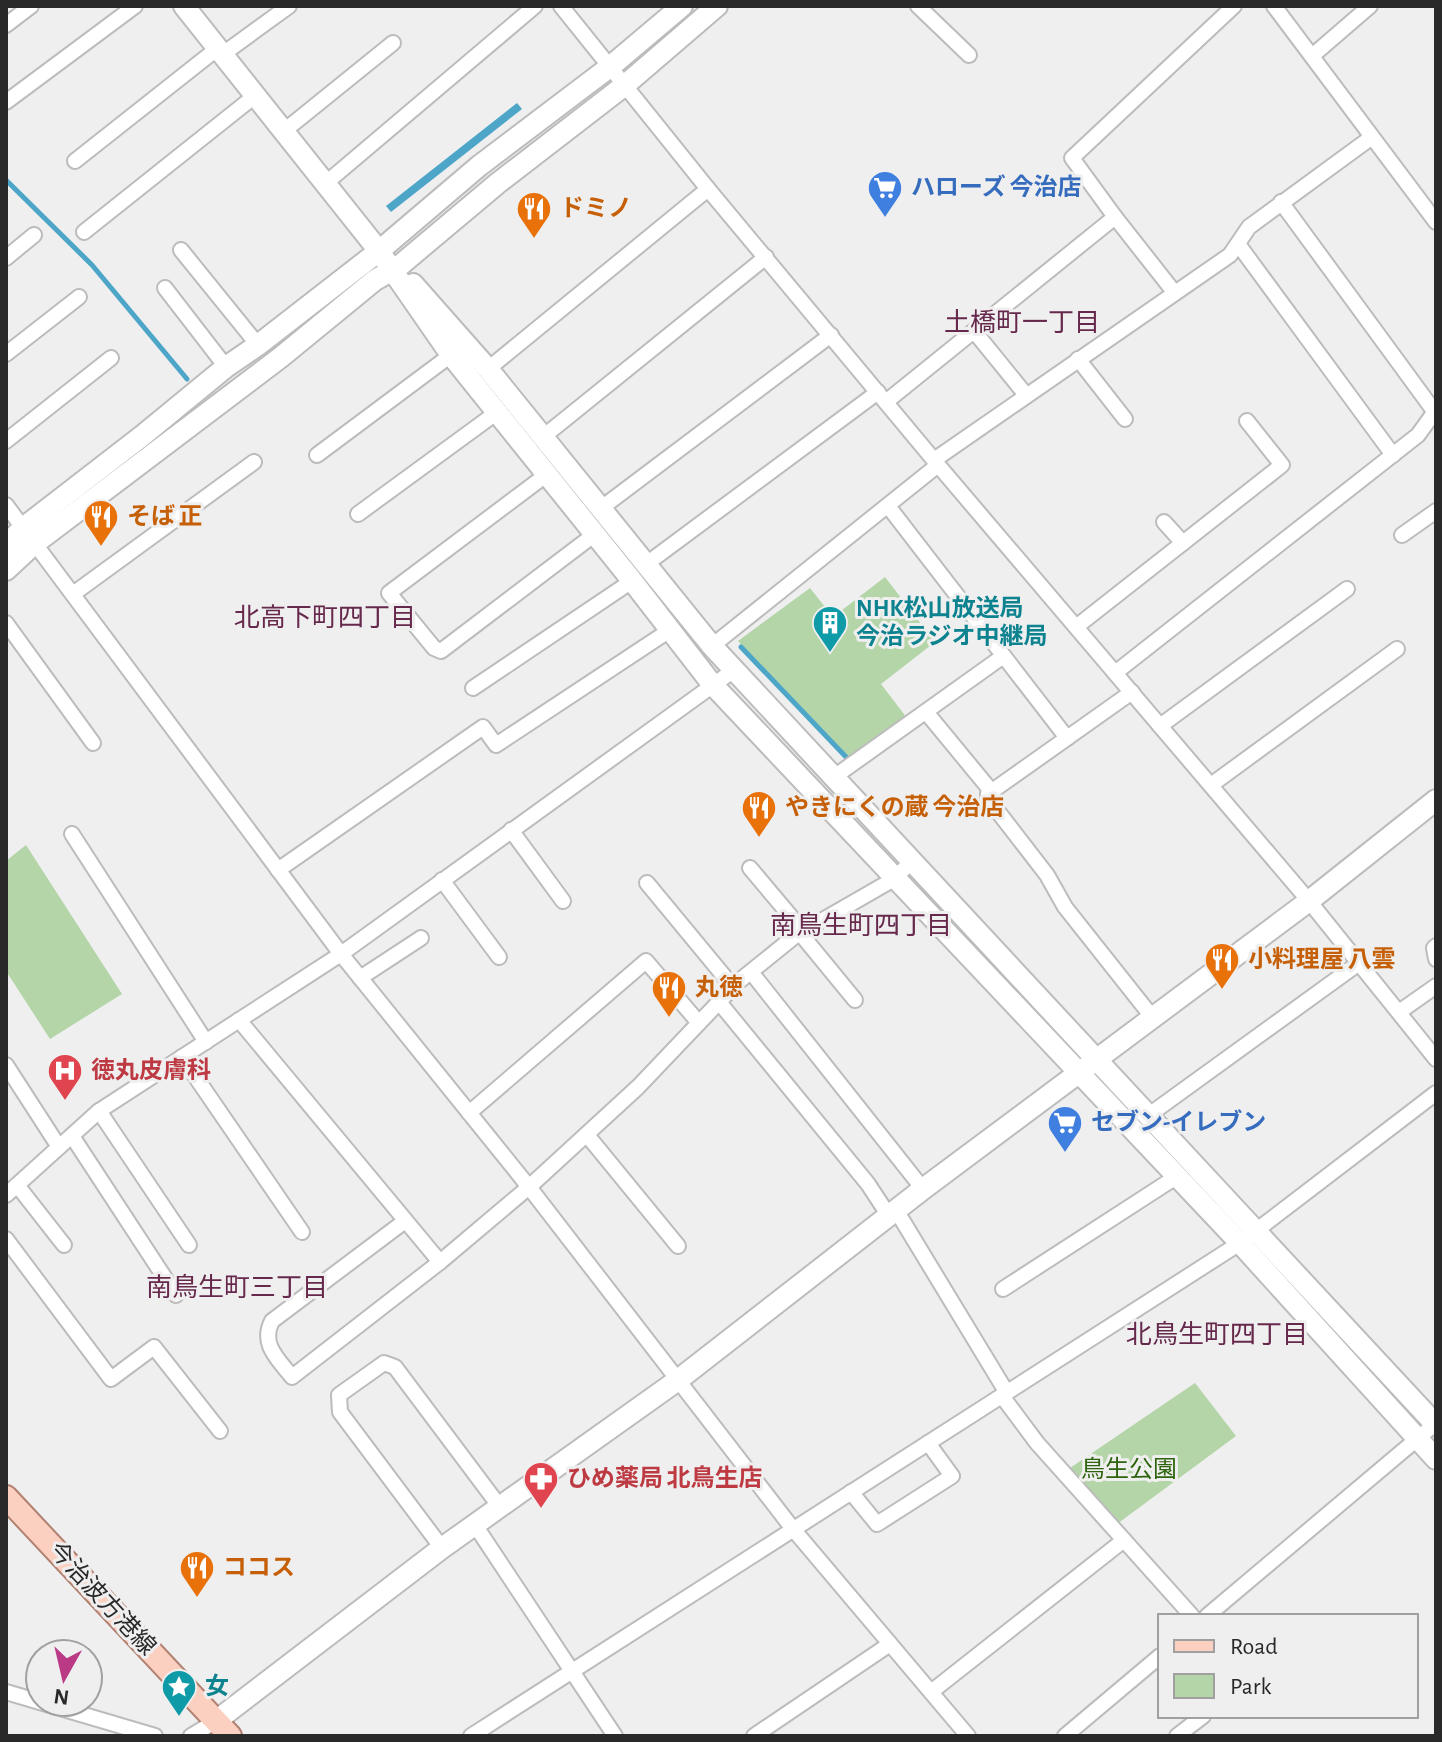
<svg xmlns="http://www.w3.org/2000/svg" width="1442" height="1742" font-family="'Alegreya Sans','Noto Sans JP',sans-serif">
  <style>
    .green { fill: #b4d5a7 }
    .water { fill: #4da6c8 }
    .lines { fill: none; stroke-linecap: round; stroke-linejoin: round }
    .stream { stroke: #4da6c8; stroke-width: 5 }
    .street-casing { stroke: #bcbcbd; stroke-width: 18 }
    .secondary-casing { stroke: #bcbcbd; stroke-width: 24 }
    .primary-casing { stroke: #b18171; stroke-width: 26 }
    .street { stroke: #fff; stroke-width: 14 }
    .secondary { stroke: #fff; stroke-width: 20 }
    .primary { stroke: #fcd0c1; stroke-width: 22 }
    .labels { text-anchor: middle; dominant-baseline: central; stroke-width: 6; stroke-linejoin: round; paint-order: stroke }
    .shop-label { font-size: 24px; font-weight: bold; fill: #366cbe; stroke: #efeff0; text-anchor: start }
    .food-label { font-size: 24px; font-weight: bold; fill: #c56008; stroke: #efeff0; text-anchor: start }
    .culture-label { font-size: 24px; font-weight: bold; fill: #0d838f; stroke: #efeff0; text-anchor: start }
    .health-label { font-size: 24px; font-weight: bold; fill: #be3a42; stroke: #efeff0; text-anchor: start }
    .park-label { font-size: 24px; fill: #2e640d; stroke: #efeff0 }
    .street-label { font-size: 24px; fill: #292929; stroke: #efeff0 }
    .neighbourhood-label { font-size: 26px; fill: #66284b; stroke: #efeff0 }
  </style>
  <rect width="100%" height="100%" fill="#efeff0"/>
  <g class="green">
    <polygon points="885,577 935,642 881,684 907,718 851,759 738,641 810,588 833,617"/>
    <polygon points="26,845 122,994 50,1039 6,971 6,861"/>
    <polygon points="1195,1383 1236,1436 1117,1524 1067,1470"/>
  </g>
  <polygon class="water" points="517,103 522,109 391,212 386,206"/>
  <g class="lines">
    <g class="stream">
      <polyline points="6,180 92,265 187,379"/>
      <polyline points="741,647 847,758"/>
    </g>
    <defs>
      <g id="street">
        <polyline points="561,6 708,189 938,465 1309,901 1436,1059"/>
        <polyline points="918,6 969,55"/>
        <polyline points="1274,6 1436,222"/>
        <polyline points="6,25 31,6"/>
        <polyline points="223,54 289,6"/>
        <polyline points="1312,56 1370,6"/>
        <polyline points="6,102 135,6"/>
        <polyline points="284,131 393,43"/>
        <polyline points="75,161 218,48"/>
        <polyline points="326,183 535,6"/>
        <polyline points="1281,202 1434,411"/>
        <polyline points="1115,217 1174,292"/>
        <polyline points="84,232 256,95"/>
        <polyline points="1238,244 1393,455"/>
        <polyline points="181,250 258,345"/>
        <polyline points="6,258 34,235"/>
        <polyline points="165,288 226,367"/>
        <polyline points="974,331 1026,395"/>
        <polyline points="6,354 79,297"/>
        <polyline points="1078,359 1125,419"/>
        <polyline points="488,369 708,189"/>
        <polyline points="887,401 1115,217 1072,158 1234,6"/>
        <polyline points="543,437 766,257"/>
        <polyline points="6,441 111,358"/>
        <polyline points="317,455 451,355"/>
        <polyline points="934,460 1230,255 1249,227 1372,137"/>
        <polyline points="546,475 389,593 434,648 441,651 595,534"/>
        <polyline points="6,505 341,954 529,1187 793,1529 968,1736"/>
        <polyline points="888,506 1067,738"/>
        <polyline points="600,509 831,335"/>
        <polyline points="358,514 496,413"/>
        <polyline points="1164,522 1183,543"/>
        <polyline points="1402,535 1436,511"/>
        <polyline points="645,565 878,392"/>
        <polyline points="73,594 254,462"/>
        <polyline points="6,623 93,743"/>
        <polyline points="1076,627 1282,465 1247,421"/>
        <polyline points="712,646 938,465"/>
        <polyline points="1115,673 1418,435 1436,410"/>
        <polyline points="473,688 632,581"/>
        <polyline points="1132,692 988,794 989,800 1047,875 1065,907 1153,1018"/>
        <polyline points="926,712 992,792"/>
        <polyline points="1160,726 1347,589"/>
        <polyline points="834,777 1002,657"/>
        <polyline points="1211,785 1397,649"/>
        <polyline points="511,830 563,901"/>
        <polyline points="72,834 206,1042"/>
        <polyline points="750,868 803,931"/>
        <polyline points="278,870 483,727 496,745 670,630"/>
        <polyline points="442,880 499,957"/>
        <polyline points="647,883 733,987"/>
        <polyline points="800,933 855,1000"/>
        <polyline points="1436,946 1434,948 1436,959"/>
        <polyline points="751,972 923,1189"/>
        <polyline points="360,978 421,938"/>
        <polyline points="719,1002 868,1184 889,1216"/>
        <polyline points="1399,1012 1436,986"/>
        <polyline points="239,1020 440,1262 529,1187 638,1087 738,982 795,936 894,879 912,861"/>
        <polyline points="182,1057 302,1232"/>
        <polyline points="6,1065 59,1147"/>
        <polyline points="99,1111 189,1245"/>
        <polyline points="469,1113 646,961 699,1023"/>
        <polyline points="1149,1115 1359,963"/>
        <polyline points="587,1135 678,1246"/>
        <polyline points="72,1136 176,1295"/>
        <polyline points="17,1185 64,1245"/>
        <polyline points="6,1195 99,1111 341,954 734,670"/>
        <polyline points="896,1210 1007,1393"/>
        <path d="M405,1221L272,1321C260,1344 278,1359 292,1377L440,1262"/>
        <polyline points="6,1239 111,1379 154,1347 220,1431"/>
        <polyline points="1003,1289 1176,1177"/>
        <polyline points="1002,1396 1037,1443 1192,1616"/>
        <polyline points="851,1492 877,1524 952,1476 928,1443"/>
        <polyline points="475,1525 615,1736"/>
        <polyline points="442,1548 340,1412 339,1395 384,1363 395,1367 500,1507"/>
        <polyline points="1207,1616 1436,1423"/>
        <polyline points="6,1692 155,1736"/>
        <polyline points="931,1692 1124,1540"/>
        <polyline points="191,1736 216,1721"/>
        <polyline points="471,1736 1240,1243 1436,1093"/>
        <polyline points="754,1736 890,1644"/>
        <polyline points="1065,1736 1160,1656"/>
        <polyline points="1177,1736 1203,1716"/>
      </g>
      <g id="secondary">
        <polyline points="184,6 379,251 451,355 630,578 712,684 1240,1243 1436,1459"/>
        <polyline points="413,284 488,369 712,646 1436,1425"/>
        <polyline points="6,545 23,528 142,436 226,367 258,345 379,251 479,166 611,66 682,6"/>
        <polyline points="6,570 34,544 281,357 375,280 398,267 498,183 625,85 717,6"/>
        <polyline points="216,1721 442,1548 678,1380 923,1189 1309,901 1436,800"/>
      </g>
      <polyline id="primary" points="6,1497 230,1736"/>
    </defs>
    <use href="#street" class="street-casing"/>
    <use href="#secondary" class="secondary-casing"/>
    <use href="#primary" class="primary-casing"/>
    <use href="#street" class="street"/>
    <use href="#secondary" class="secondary"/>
    <use href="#primary" class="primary"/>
  </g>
  <defs>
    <symbol id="supermarket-pin" viewBox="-11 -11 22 30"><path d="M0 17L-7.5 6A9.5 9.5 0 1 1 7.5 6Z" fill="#3f7fe0" stroke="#efeff0"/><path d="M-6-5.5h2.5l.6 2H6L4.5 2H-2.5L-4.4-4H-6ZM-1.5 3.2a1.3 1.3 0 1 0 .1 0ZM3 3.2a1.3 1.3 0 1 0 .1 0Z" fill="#fff"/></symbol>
    <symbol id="restaurant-pin" viewBox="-11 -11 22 30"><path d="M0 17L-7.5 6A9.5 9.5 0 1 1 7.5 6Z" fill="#e8710a" stroke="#efeff0"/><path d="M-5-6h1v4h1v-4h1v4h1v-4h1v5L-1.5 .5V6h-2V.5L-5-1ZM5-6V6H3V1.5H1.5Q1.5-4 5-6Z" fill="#fff"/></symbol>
    <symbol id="building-pin" viewBox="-11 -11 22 30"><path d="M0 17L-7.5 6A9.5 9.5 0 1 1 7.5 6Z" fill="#0f9aa8" stroke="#efeff0"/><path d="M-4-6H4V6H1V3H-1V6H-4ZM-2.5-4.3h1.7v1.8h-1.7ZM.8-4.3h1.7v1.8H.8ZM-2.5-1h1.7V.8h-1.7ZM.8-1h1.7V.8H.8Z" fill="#fff"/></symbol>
    <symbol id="hospital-pin" viewBox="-11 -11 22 30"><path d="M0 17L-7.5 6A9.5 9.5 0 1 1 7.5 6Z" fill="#e0444e" stroke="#efeff0"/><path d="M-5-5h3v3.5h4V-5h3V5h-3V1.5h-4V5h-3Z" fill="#fff"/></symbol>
    <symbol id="pharmacy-pin" viewBox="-11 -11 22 30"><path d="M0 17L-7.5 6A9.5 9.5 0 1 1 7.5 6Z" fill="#e0444e" stroke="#efeff0"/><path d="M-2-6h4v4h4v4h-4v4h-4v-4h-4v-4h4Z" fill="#fff"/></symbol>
    <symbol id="sight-pin" viewBox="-11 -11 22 30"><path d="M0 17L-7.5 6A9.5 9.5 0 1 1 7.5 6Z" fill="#0f9aa8" stroke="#efeff0"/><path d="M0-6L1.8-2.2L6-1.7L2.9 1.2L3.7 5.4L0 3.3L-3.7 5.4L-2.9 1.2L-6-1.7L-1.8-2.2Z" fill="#fff"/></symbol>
  </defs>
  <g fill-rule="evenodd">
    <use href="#supermarket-pin" x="865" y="168" width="40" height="54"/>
    <use href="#restaurant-pin" x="514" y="189" width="40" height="54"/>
    <use href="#restaurant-pin" x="81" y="497" width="40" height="54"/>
    <use href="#building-pin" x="810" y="603" width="40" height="54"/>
    <use href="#restaurant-pin" x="739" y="788" width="40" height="54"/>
    <use href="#restaurant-pin" x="1202" y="940" width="40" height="54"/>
    <use href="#restaurant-pin" x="649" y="968" width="40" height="54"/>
    <use href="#hospital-pin" x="45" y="1051" width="40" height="54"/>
    <use href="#supermarket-pin" x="1045" y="1103" width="40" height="54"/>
    <use href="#pharmacy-pin" x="521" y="1459" width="40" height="54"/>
    <use href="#restaurant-pin" x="177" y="1548" width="40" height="54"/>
    <use href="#sight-pin" x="159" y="1667" width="40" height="54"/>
  </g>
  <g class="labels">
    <g class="shop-label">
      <text x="911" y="188">ハローズ 今治店</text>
      <text x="1091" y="1123">セブン-イレブン</text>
    </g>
    <g class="food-label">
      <text x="560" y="209">ドミノ</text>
      <text x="127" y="517">そば 正</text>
      <text x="785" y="808">やきにくの蔵 今治店</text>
      <text x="1248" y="960">小料理屋 八雲</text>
      <text x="695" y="988">丸徳</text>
      <text x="223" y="1568">ココス</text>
    </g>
    <g class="culture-label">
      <text x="856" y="609">NHK松山放送局<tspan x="856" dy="28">今治ラジオ中継局</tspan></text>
      <text x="205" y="1687">女</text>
    </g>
    <g class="health-label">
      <text x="91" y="1071">徳丸皮膚科</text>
      <text x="567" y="1479">ひめ薬局 北鳥生店</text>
    </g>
    <g class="park-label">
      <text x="1129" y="1470">鳥生公園</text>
    </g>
    <g class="street-label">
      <text transform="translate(102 1599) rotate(47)">今治波方港線</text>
    </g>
    <g class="neighbourhood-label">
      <text x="1022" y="323">土橋町一丁目</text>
      <text x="325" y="618">北高下町四丁目</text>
      <text x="861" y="926">南鳥生町四丁目</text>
      <text x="237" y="1288">南鳥生町三丁目</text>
      <text x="1217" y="1335">北鳥生町四丁目</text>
    </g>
  </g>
  <rect width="1442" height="1742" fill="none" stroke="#292929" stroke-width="16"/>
  <rect x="1158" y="1614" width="260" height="104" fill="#efeff0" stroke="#a0a0a0" stroke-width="2"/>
  <rect x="1174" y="1640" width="40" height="12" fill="#fcd0c1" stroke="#a0a0a0" stroke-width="2"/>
  <text x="1230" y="1654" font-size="24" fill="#292929">Road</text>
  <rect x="1174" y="1674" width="40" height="24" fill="#b4d5a7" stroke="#a0a0a0" stroke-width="2"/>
  <text x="1230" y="1694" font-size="24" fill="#292929">Park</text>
  <g transform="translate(64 1678) rotate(188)"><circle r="38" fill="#efeff0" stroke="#a0a0a0" stroke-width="2"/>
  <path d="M0-6L14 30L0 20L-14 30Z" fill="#ba3a85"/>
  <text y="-12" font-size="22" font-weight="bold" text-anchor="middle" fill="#292929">N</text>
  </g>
</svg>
